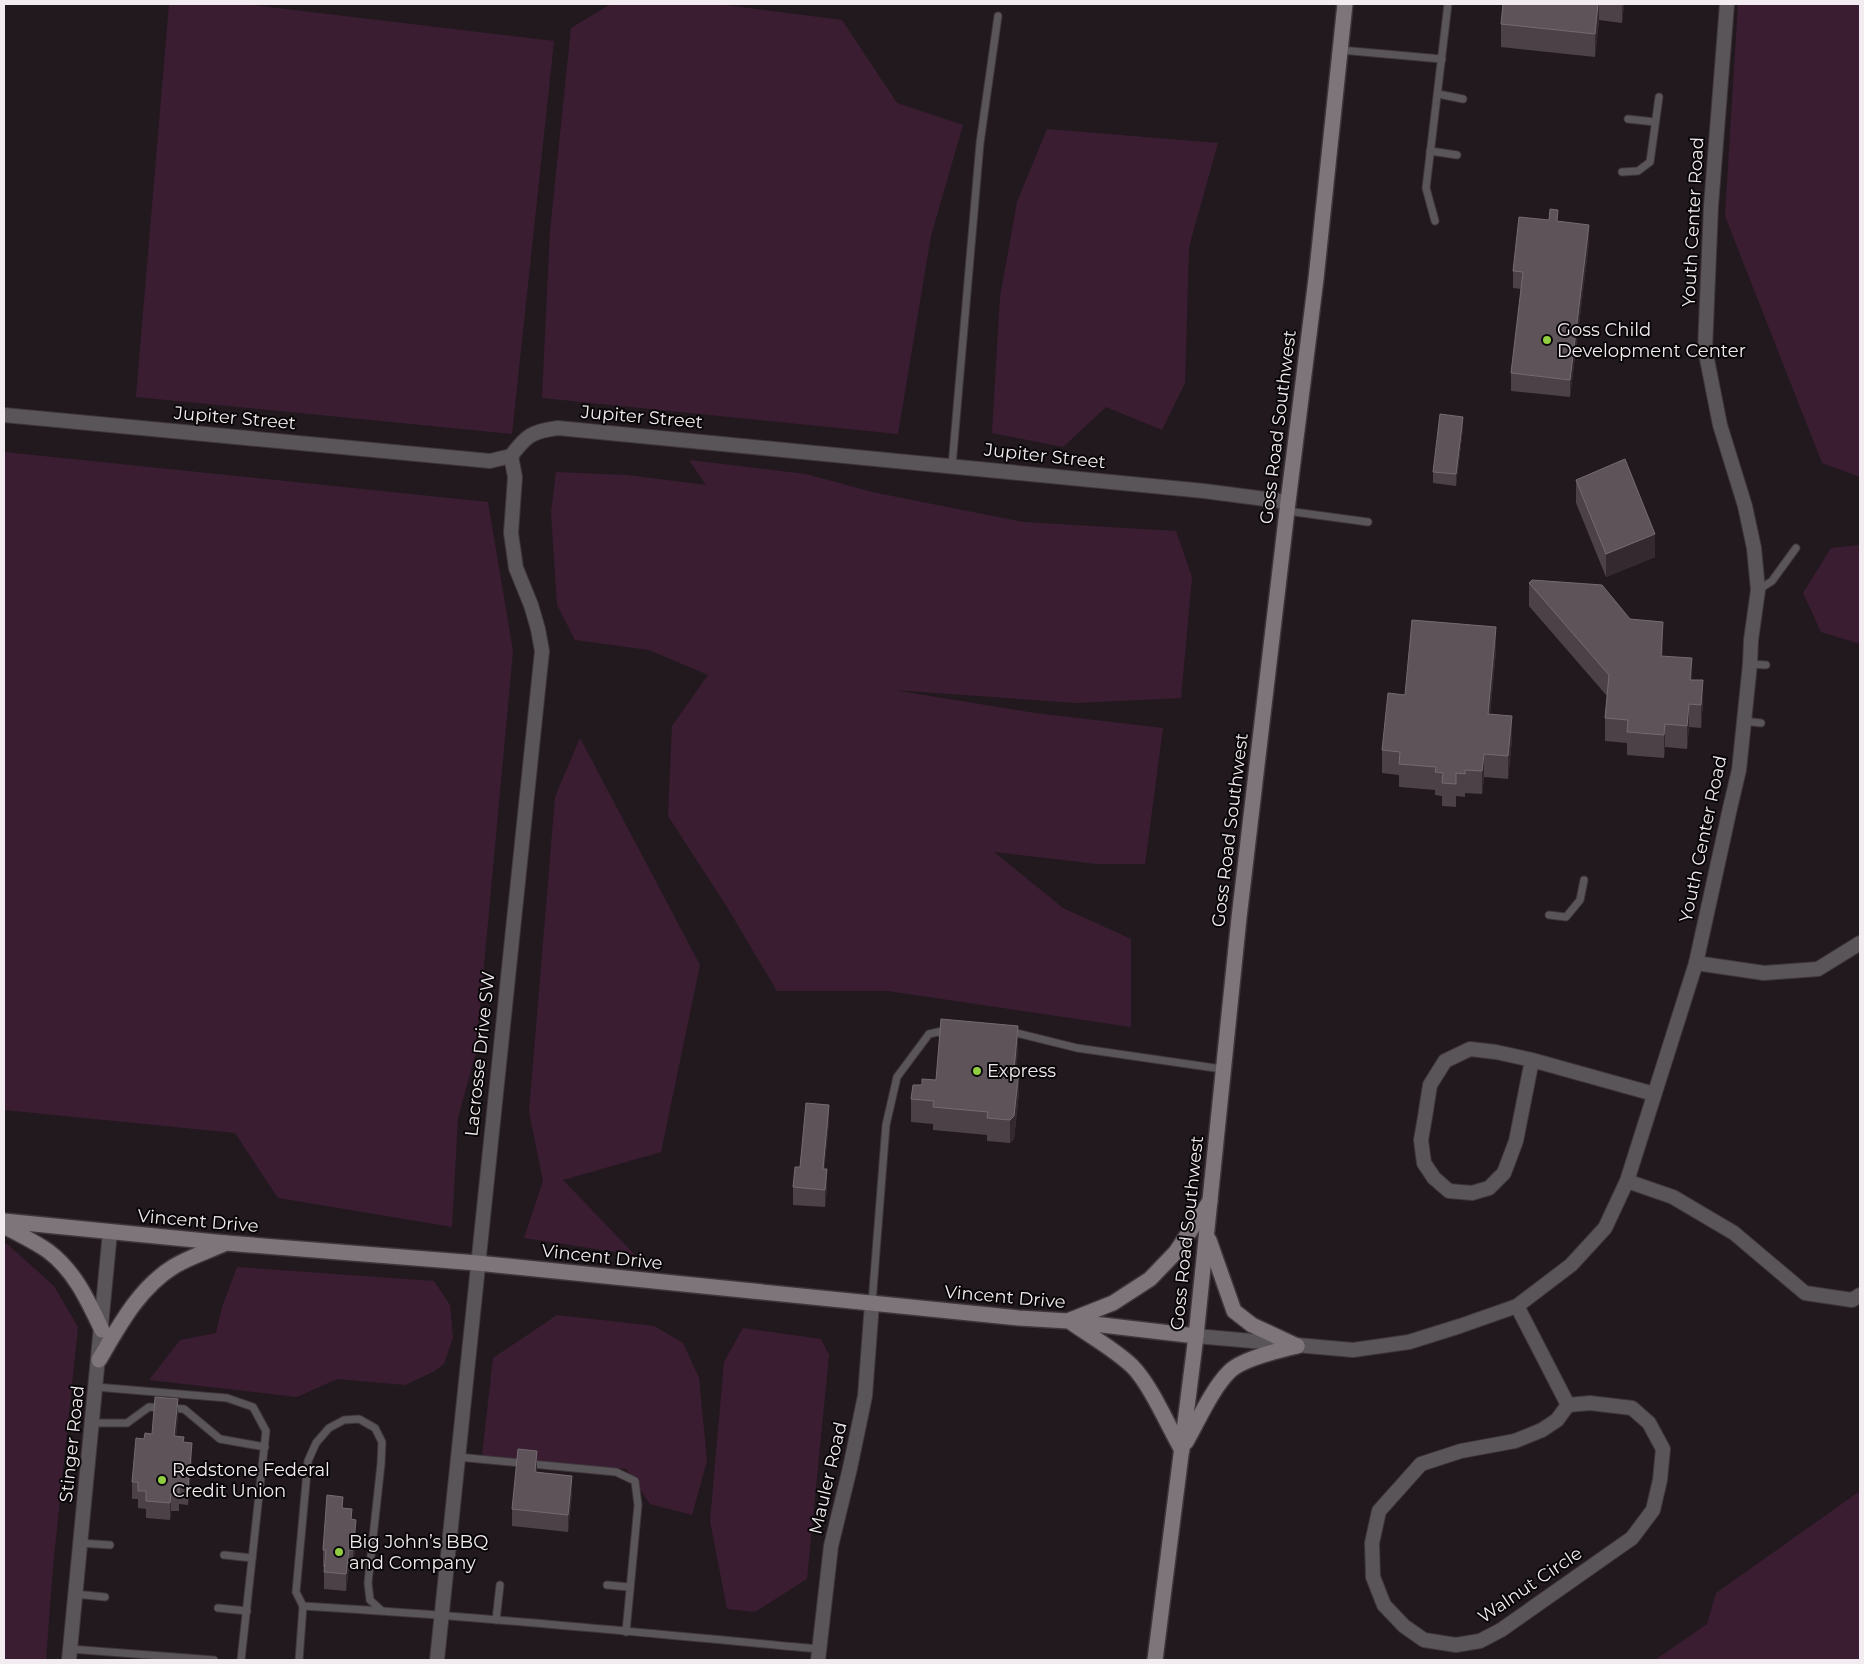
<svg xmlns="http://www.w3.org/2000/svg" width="1864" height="1664" font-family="Montserrat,sans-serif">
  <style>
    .green { fill: #3b1d32 }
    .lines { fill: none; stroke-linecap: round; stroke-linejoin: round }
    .lane-casing { stroke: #3f363c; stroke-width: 9 }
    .street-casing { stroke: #3f363c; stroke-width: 16 }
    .secondary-casing { stroke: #3f363c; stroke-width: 18 }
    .lane { stroke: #5a5558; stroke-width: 7 }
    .street { stroke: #5a5558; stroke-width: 14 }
    .secondary { stroke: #7d757a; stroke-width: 15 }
    .wall { fill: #4b4147 }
    .shaded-wall { fill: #33292f }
    .building { fill: #5d5359; stroke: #746b70 }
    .poi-dot { fill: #90cd41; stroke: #090608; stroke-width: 2 }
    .labels { text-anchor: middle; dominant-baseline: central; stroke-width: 4; stroke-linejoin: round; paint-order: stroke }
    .street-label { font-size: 18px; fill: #f2ebef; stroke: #090608 }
    .poi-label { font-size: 18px; fill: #f2ebef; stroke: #090608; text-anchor: start }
  </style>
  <rect width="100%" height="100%" fill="#22191f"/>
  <g class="green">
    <polygon points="169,4 244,4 554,41 512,434 136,397"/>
    <polygon points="611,4 718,4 842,20 897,103 963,125 931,236 898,434 542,398 550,231 571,28"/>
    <polygon points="1738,4 1860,4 1860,477 1822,463 1725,216"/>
    <polygon points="1047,129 1218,143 1189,247 1185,383 1162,430 1106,407 1063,447 992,433 1000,297 1017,202"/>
    <polygon points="4,452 488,502 513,651 476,1052 458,1118 452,1227 278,1198 235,1133 4,1110"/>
    <polygon points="689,460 806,474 872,492 1023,522 1176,531 1192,577 1181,698 1077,703 893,690 1035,713 1163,728 1145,864 1097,864 994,852 1063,908 1131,939 1131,1027 888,991 777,991 727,907 668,816 672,726 708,675 649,650 575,640 557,605 551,512 556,472 627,475 706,485"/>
    <polygon points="1860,545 1860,644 1821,632 1803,593 1831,548"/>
    <polygon points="580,738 700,965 661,1152 563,1180 635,1255 524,1238 543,1181 529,1112 555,797"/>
    <polygon points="4,1243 7,1244 54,1286 78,1327 53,1566 46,1660 4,1660"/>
    <polygon points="237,1267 434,1281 450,1305 453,1338 444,1364 433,1372 405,1385 337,1379 297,1397 149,1380 180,1340 216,1333 222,1307"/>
    <polygon points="557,1315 654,1326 683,1343 699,1378 707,1461 692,1515 650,1504 626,1469 482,1456 493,1358"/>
    <polygon points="743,1328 821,1339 829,1355 807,1579 755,1612 727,1609 710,1521 724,1362"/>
    <polygon points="1860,1491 1860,1660 1655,1660 1707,1624 1716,1593"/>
  </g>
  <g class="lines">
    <defs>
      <g id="lane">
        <polyline points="1340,50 1442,59"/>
        <polyline points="1438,94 1463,99"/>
        <polyline points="1628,119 1655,122"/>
        <polyline points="1430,151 1457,155"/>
        <polyline points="1622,172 1638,171 1650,162 1659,97"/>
        <polyline points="1435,221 1426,188 1448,4"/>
        <polyline points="952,466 980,143 998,16"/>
        <polyline points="1287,511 1368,522"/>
        <polyline points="1758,590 1772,581 1796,548"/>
        <polyline points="1750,664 1766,665"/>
        <polyline points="1743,721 1761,723"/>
        <polyline points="1549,915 1566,917 1580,900 1584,880"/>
        <polyline points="1008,1031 1077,1048 1222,1069"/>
        <polyline points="872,1303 886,1125 897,1077 929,1034 947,1030"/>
        <polyline points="96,1387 227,1398 253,1407 266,1431 241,1660"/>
        <polyline points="93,1423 127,1423 149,1407 184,1409 220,1439 265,1447"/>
        <polyline points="458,1457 616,1472 635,1481 638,1505 626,1632"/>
        <polyline points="80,1543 110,1545"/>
        <polyline points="224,1555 252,1558"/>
        <polyline points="607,1585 629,1587"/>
        <polyline points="75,1594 105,1597"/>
        <path d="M303,1606C475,1616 647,1633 819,1649"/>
        <polyline points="218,1608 247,1611"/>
        <polyline points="496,1620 500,1585"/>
        <polyline points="70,1649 214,1660"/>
        <polyline points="299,1660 303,1606 296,1592 308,1461 316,1443 329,1428 344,1420 359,1419 375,1428 382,1442 381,1464 368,1583 370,1600 381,1610"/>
      </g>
      <g id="street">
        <path d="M4,415L490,461L511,456C526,436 532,431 558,428L1204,491L1288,502"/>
        <polyline points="1696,963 1764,973 1818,969 1860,943"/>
        <polyline points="1532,1060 1516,1141 1504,1173 1489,1188 1472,1193 1449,1191 1434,1178 1424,1163 1421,1140 1425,1117 1430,1085 1445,1061 1470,1049 1496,1052 1532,1060 1654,1094"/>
        <polyline points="1627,1181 1673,1197 1734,1233 1805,1293 1852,1300 1860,1295"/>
        <polyline points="1517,1306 1568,1405"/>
        <polyline points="1196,1336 1353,1350 1409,1342 1460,1326 1517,1306 1571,1265 1605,1228 1627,1181 1696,963 1730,808 1739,770 1750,664 1751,640 1758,590 1754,548 1745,506 1720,425 1705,349 1711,206 1727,4"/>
        <polygon points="1590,1403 1632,1408 1649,1423 1663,1449 1660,1480 1653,1510 1632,1538 1501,1630 1480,1641 1456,1645 1424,1640 1404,1626 1384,1605 1373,1577 1372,1543 1379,1511 1421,1464 1461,1451 1515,1441 1542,1430 1557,1420 1568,1405"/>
        <polyline points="69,1660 110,1232"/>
        <polyline points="437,1660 542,651 538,629 531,605 516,568 511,533 515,477 511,456"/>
        <polyline points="818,1660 831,1546 850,1468 865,1396 872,1303"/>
      </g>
      <g id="secondary">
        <polyline points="4,1221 226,1243 477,1263 1019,1318 1068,1321 1196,1336"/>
        <path d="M4,1226C18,1234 34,1241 48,1251C75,1271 88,1301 102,1330"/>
        <polyline points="1209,1240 1234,1311 1252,1325 1297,1346"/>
        <polyline points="1070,1320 1113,1303 1150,1279 1176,1252 1210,1201"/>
        <path d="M1072,1323C1092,1337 1114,1349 1132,1366C1151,1385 1168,1426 1182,1450"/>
        <path d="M99,1360C119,1326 139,1288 173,1267C189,1257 209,1251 226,1243"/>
        <path d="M1186,1442C1198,1421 1212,1389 1229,1372C1241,1359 1280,1350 1297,1346"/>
        <polyline points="1155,1660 1196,1336 1239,918 1288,502 1316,279 1345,4"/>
      </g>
    </defs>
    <use href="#lane" class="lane-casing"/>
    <use href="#street" class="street-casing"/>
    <use href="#secondary" class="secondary-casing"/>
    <use href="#lane" class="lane"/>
    <use href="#street" class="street"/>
    <use href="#secondary" class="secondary"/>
  </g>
  <g class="wall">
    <polygon points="1503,4 1624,4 1622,23 1599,20 1595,57 1501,47 1501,24"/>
    <polygon points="1558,221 1589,242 1570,397 1511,391 1511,373 1521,289 1513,288 1513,271"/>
    <polygon points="1463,428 1456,486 1433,483 1433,472"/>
    <polygon points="1576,480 1655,557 1606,577 1576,503"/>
    <polygon points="1529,583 1630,619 1663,645 1662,656 1692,680 1703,703 1701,728 1689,727 1687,749 1665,747 1664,758 1627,755 1627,743 1605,741 1605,718 1607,696 1529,606"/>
    <polygon points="1496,650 1490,714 1512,739 1508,779 1484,777 1482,794 1465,793 1465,797 1456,796 1456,807 1442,806 1442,796 1435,795 1435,790 1399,787 1399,775 1382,773 1382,750 1405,695"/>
    <polygon points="1018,1049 1016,1070 1019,1093 1014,1139 1010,1143 987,1141 987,1135 933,1130 933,1124 911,1122 911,1099 922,1085"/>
    <polygon points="829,1122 824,1169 827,1187 825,1207 793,1205 793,1187 800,1167"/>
    <polygon points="178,1416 176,1436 184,1442 192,1460 188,1505 179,1504 179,1511 171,1511 170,1520 146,1518 146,1509 138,1508 138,1499 132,1499 132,1482 144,1439"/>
    <polygon points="537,1468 537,1472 572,1493 568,1532 512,1526 512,1509"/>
    <polygon points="343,1508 352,1519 356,1537 353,1568 349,1567 346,1591 324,1589 324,1567 323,1567 323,1550"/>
  </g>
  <g class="shaded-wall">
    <polygon points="1598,4 1599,4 1599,20 1595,57 1595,34"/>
    <polygon points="1622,4 1624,4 1622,23"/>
    <polygon points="1589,225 1589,242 1570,397 1570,380"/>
    <polygon points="1463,417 1463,428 1456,486 1456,474"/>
    <polygon points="1655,534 1655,557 1606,577 1606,554"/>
    <polygon points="1663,622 1663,645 1661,679 1661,656"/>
    <polygon points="1496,627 1496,650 1488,737 1488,714"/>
    <polygon points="1692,658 1692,681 1690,680"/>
    <polygon points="1703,680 1703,703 1701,728 1701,705"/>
    <polygon points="1689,704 1689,727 1687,749 1687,726"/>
    <polygon points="1512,716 1512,739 1508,779 1508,756"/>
    <polygon points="1665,724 1665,747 1664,758 1664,735"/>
    <polygon points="1484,754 1484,777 1482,794 1482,771"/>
    <polygon points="1018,1026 1018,1049 1014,1092 1014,1070"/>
    <polygon points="1019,1070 1019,1093 1014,1139 1010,1143 1010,1120"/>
    <polygon points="829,1105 829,1122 823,1186 823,1169"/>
    <polygon points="827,1169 827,1187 825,1207 825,1190"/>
    <polygon points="178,1399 178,1416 174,1453 174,1436"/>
    <polygon points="192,1443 192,1460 188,1505 188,1487"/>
    <polygon points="537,1451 537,1468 535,1489 535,1472"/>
    <polygon points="572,1476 572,1493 568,1532 568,1515"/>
    <polygon points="171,1494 171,1511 170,1520 170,1503"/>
    <polygon points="356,1520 356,1537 353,1568 353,1550"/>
    <polygon points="349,1550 349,1567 346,1591 346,1574"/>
  </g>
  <g class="building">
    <polygon points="1503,4 1598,4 1595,34 1501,24"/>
    <polygon points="1550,209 1558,210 1557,221 1589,225 1570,380 1511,373 1523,272 1513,271 1519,217 1549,220"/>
    <polygon points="1440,414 1463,417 1456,474 1433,472"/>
    <polygon points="1625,459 1655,534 1606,554 1576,480"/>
    <polygon points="1532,580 1602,585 1630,619 1663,622 1661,656 1692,658 1690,680 1703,680 1701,705 1689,704 1687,726 1665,724 1664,735 1627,732 1628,720 1605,718 1609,675 1529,583"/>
    <polygon points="1412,620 1496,627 1488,714 1512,716 1508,756 1484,754 1482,771 1465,770 1465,774 1456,773 1456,784 1442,783 1443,773 1435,772 1436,767 1399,764 1400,752 1382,750 1388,693 1405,695"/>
    <polygon points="941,1019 1018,1026 1014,1070 1019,1070 1014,1116 1010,1120 987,1118 988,1112 933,1107 934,1101 911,1099 913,1085 922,1085 922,1079 936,1080"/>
    <polygon points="806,1103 829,1105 823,1169 827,1169 825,1190 793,1187 795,1167 800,1167"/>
    <polygon points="155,1397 178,1399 174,1436 184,1437 183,1442 192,1443 188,1487 179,1486 179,1494 171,1494 170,1503 146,1501 146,1491 138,1491 138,1482 132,1482 136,1438 144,1439 145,1433 152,1434"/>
    <polygon points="518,1449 537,1451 535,1472 572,1476 568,1515 512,1509"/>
    <polygon points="327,1495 343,1497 342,1508 352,1509 351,1519 356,1520 353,1550 349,1550 346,1574 324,1572 326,1550 323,1550"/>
  </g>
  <g class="poi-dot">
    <circle cx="1547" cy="340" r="5"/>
    <circle cx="977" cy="1071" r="5"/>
    <circle cx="162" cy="1480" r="5"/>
    <circle cx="339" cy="1552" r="5"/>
  </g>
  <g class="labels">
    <g class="street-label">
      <text transform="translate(1693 222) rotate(-87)">Youth Center Road</text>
      <text transform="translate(642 417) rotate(5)">Jupiter Street</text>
      <text transform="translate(235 418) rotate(5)">Jupiter Street</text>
      <text transform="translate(1278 427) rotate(-83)">Goss Road Southwest</text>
      <text transform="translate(1045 456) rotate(6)">Jupiter Street</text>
      <text transform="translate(1230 830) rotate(-83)">Goss Road Southwest</text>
      <text transform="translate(1703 839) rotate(-78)">Youth Center Road</text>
      <text transform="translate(480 1054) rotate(-84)">Lacrosse Drive SW</text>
      <text transform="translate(198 1221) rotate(5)">Vincent Drive</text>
      <text transform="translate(1187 1233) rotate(-84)">Goss Road Southwest</text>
      <text transform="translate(602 1257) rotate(6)">Vincent Drive</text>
      <text transform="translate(1005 1297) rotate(5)">Vincent Drive</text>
      <text transform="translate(72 1444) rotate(-84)">Stinger Road</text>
      <text transform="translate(828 1478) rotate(-77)">Mauler Road</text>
      <text transform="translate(1530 1585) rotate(-34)">Walnut Circle</text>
    </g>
    <g class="poi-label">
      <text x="1557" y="330">Goss Child<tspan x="1557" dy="21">Development Center</tspan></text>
      <text x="987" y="1071">Express</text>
      <text x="172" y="1470">Redstone Federal<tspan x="172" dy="21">Credit Union</tspan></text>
      <text x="349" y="1542">Big John’s BBQ<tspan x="349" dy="21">and Company</tspan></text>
    </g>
  </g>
  <rect width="1864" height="1664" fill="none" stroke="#f2ebef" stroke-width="10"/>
</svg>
